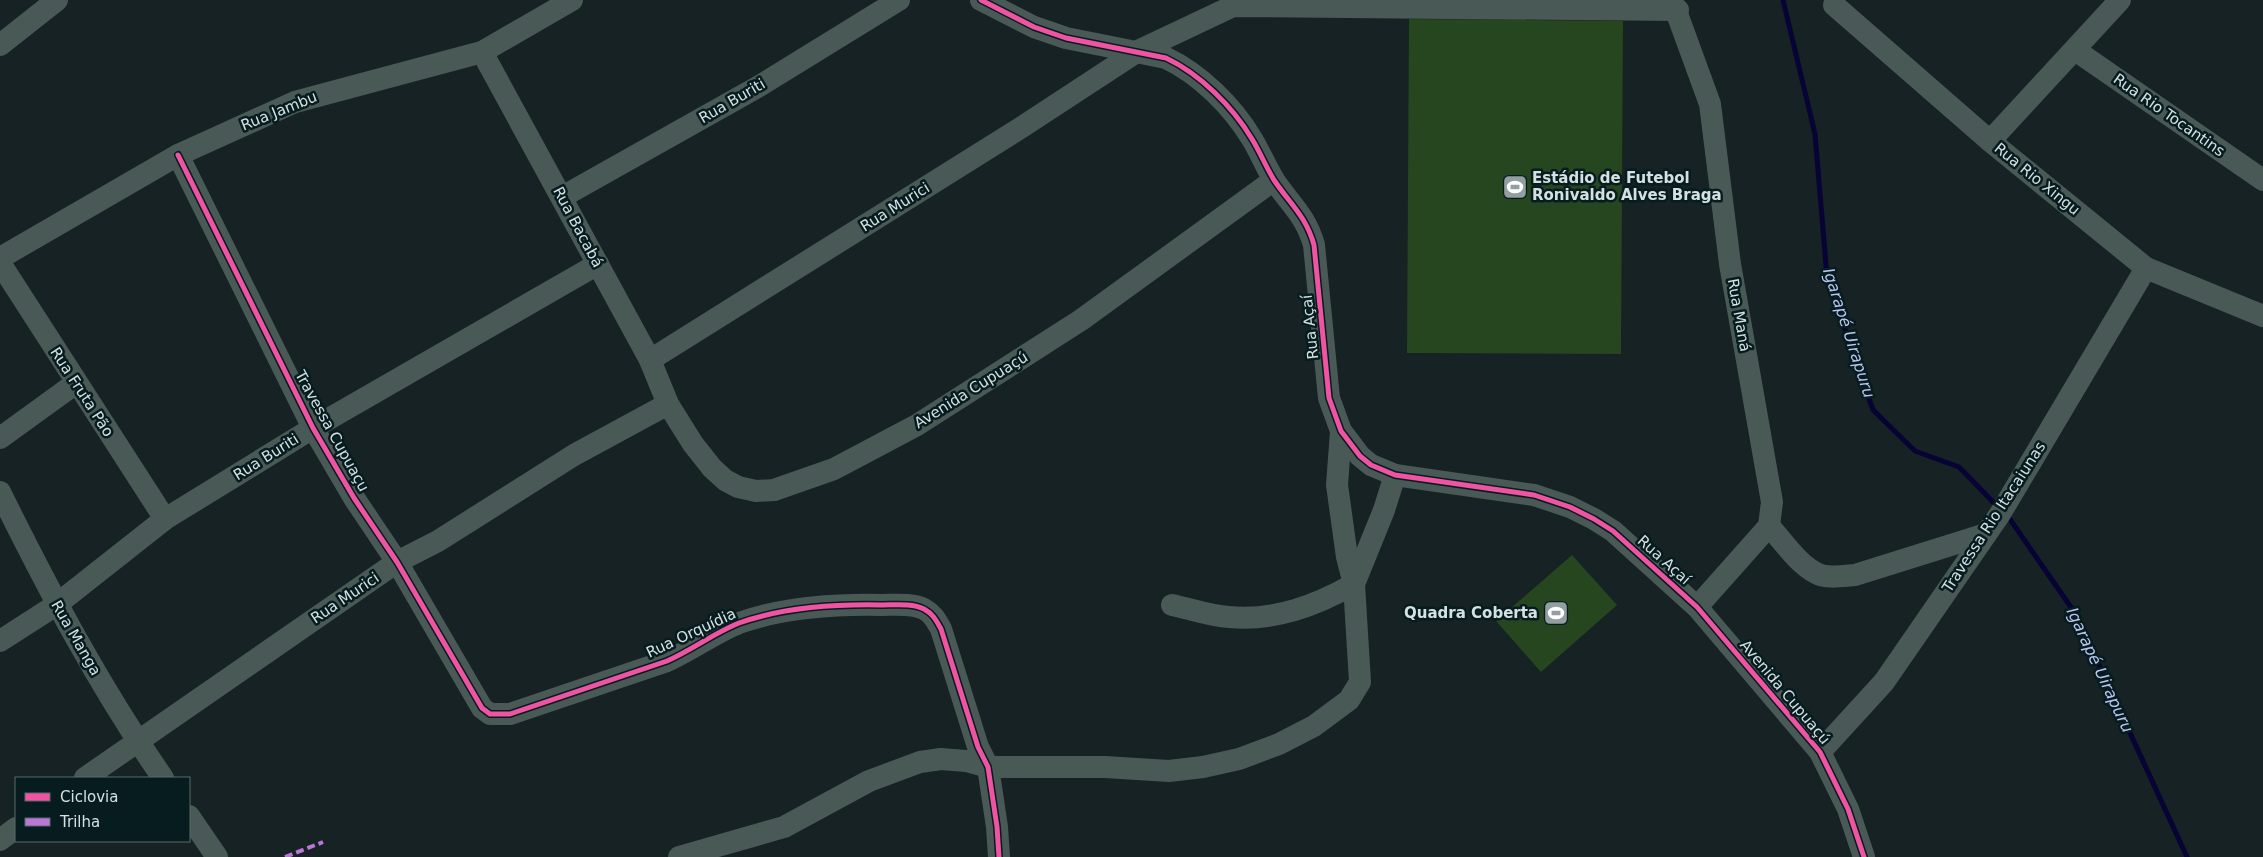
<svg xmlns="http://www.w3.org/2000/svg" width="2263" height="857" font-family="'DejaVu Sans',sans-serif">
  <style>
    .green { fill: #26461f }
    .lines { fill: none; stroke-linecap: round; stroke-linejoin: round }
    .stream { stroke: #070335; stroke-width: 5 }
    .minor { stroke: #495955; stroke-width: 22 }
    .quiet { stroke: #ba77d6; stroke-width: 4; stroke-dasharray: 8 4; stroke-linecap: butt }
    .cycleway-casing { stroke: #071c1f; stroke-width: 8 }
    .cycleway { stroke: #f153a3; stroke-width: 5 }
    .labels { text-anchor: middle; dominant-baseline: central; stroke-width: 5; stroke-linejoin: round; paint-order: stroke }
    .street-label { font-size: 15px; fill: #d4e0e2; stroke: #071c1f }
    .poi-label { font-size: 15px; font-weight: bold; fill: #d4e0e2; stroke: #071c1f; text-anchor: start }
    .water-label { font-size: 16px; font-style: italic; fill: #bac6f2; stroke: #071c1f }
  </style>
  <rect width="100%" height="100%" fill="#162223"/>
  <g class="green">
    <polygon points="1409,19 1623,21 1621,354 1407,353"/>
    <polygon points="1572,555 1617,605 1541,672 1496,621"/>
  </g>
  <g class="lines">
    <g class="stream">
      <polyline points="1783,0 1815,134 1827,277 1873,410 1915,451 1959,467 1997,506"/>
      <polyline points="2007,515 2075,613 2187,857"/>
    </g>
    <g class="minor">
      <path d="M981,0L1034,27L1066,38L1166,58C1200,74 1233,107 1252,139C1260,152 1266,167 1274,180C1290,204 1306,216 1314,245L1329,398L1341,431L1360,456L1371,465L1395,475L1534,495L1570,507L1594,519L1613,531L1697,607L1820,752L1848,809L1864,857"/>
      <polyline points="1672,0 1710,104 1730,264 1772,502 1769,526 1697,607"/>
      <polyline points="1834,5 1990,141 2146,268 2263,316"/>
      <polyline points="0,45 57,0"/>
      <polyline points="2075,50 2263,180"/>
      <polyline points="482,52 650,360 668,404 693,444 712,468 725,480 738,487 756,491 774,490 834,469 917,425 1081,320 1274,180"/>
      <polyline points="1990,141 2120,0"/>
      <path d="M178,155L313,428L354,498L397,562L482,708L490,714H510L667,661C692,650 714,633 739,623C784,607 835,604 882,605C895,605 912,603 924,609C933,614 936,620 941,629L978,747L988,767L997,827L999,857"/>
      <polyline points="562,197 761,85 899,0"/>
      <polyline points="0,258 178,155 295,102 482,52 572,0"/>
      <polyline points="0,263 165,519"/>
      <polyline points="650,360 1022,127 1138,51 1233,6 1678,10"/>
      <polyline points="0,438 76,383"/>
      <path d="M0,492C49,591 100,688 163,778"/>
      <path d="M1769,526C1783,541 1797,563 1816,573C1826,579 1843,576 1855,575L1986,534"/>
      <path d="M1172,605C1191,609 1210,616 1229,617C1275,621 1315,606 1354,584L1384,510L1395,475"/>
      <polyline points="0,641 56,605 165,519 313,428 598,264"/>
      <polyline points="1820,752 1884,682 2000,514 2146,268"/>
      <polyline points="85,778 397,562 438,541 574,455 668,404"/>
      <polyline points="189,816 217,857"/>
      <polyline points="0,840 16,828"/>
      <polyline points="679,857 784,827 869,781 920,762 941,759 966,761 988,767 1105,767 1169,771 1203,767 1239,759 1279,744 1314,726 1349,700 1360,682 1354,584 1347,557 1337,485 1341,431"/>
    </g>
    <polyline class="quiet" points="285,857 323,842"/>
    <defs>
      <g id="cycleway">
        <path d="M981,0L1034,27L1066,38L1166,58C1200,74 1233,107 1252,139C1260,152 1266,167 1274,180C1290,204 1306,216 1314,245L1329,398L1341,431L1360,456L1371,465L1395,475L1534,495L1570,507L1594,519L1613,531L1697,607L1820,752L1848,809L1864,857"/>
        <path d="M178,155L313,428L354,498L397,562L482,708L490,714H510L667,661C692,650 714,633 739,623C784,607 835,604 882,605C895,605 912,603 924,609C933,614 936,620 941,629L978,747L988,767L997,827L999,857"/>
      </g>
    </defs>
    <use href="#cycleway" class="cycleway-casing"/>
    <use href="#cycleway" class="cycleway"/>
  </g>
  <defs>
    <symbol id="stadium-square" viewBox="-11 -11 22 22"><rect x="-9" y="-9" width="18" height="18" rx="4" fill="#929e9f" stroke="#071c1f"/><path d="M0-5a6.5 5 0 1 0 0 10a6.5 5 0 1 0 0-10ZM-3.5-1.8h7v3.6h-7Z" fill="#fff"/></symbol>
  </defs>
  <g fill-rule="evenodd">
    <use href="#stadium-square" x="1501" y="173" width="28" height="28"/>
    <use href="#stadium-square" x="1542" y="599" width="28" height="28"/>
  </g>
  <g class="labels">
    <g class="street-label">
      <text transform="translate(732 101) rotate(-30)">Rua Buriti</text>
      <text transform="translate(279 111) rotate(-22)">Rua Jambu</text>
      <text transform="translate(2169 115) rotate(35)">Rua Rio Tocantins</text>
      <text transform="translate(2037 179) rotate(39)">Rua Rio Xingu</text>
      <text transform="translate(895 207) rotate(-32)">Rua Murici</text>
      <text transform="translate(578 227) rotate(62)">Rua Bacabá</text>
      <text transform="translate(1739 315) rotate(80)">Rua Maná</text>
      <text transform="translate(1310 327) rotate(-96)">Rua Açaí</text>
      <text transform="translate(971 390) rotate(-32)">Avenida Cupuaçú</text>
      <text transform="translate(82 392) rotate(57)">Rua Fruta Pão</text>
      <text transform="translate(332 431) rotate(61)">Travessa Cupuaçu</text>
      <text transform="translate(266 457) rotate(-32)">Rua Buriti</text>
      <text transform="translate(1994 517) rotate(-57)">Travessa Rio Itacaiunas</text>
      <text transform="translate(1664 560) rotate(42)">Rua Açaí</text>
      <text transform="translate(345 598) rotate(-34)">Rua Murici</text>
      <text transform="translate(691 633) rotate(-25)">Rua Orquídia</text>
      <text transform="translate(76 638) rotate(60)">Rua Manga</text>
      <text transform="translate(1785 692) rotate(50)">Avenida Cupuaçú</text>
    </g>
    <g class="poi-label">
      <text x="1532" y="178">Estádio de Futebol<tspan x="1532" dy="17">Ronivaldo Alves Braga</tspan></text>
      <text x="1538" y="613" text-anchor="end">Quadra Coberta</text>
    </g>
    <g class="water-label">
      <text transform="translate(1849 333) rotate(72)">Igarapé Uirapuru</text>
      <text transform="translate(2100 670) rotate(65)">Igarapé Uirapuru</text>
    </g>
  </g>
  <rect x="15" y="777" width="175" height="65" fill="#071c1f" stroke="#596a6d"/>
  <rect x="25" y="793" width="25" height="8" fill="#f153a3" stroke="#596a6d"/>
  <text x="60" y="802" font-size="15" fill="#d4e0e2">Ciclovia</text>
  <rect x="25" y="818" width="25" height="8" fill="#ba77d6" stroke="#596a6d"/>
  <text x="60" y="827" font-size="15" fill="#d4e0e2">Trilha</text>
</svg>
